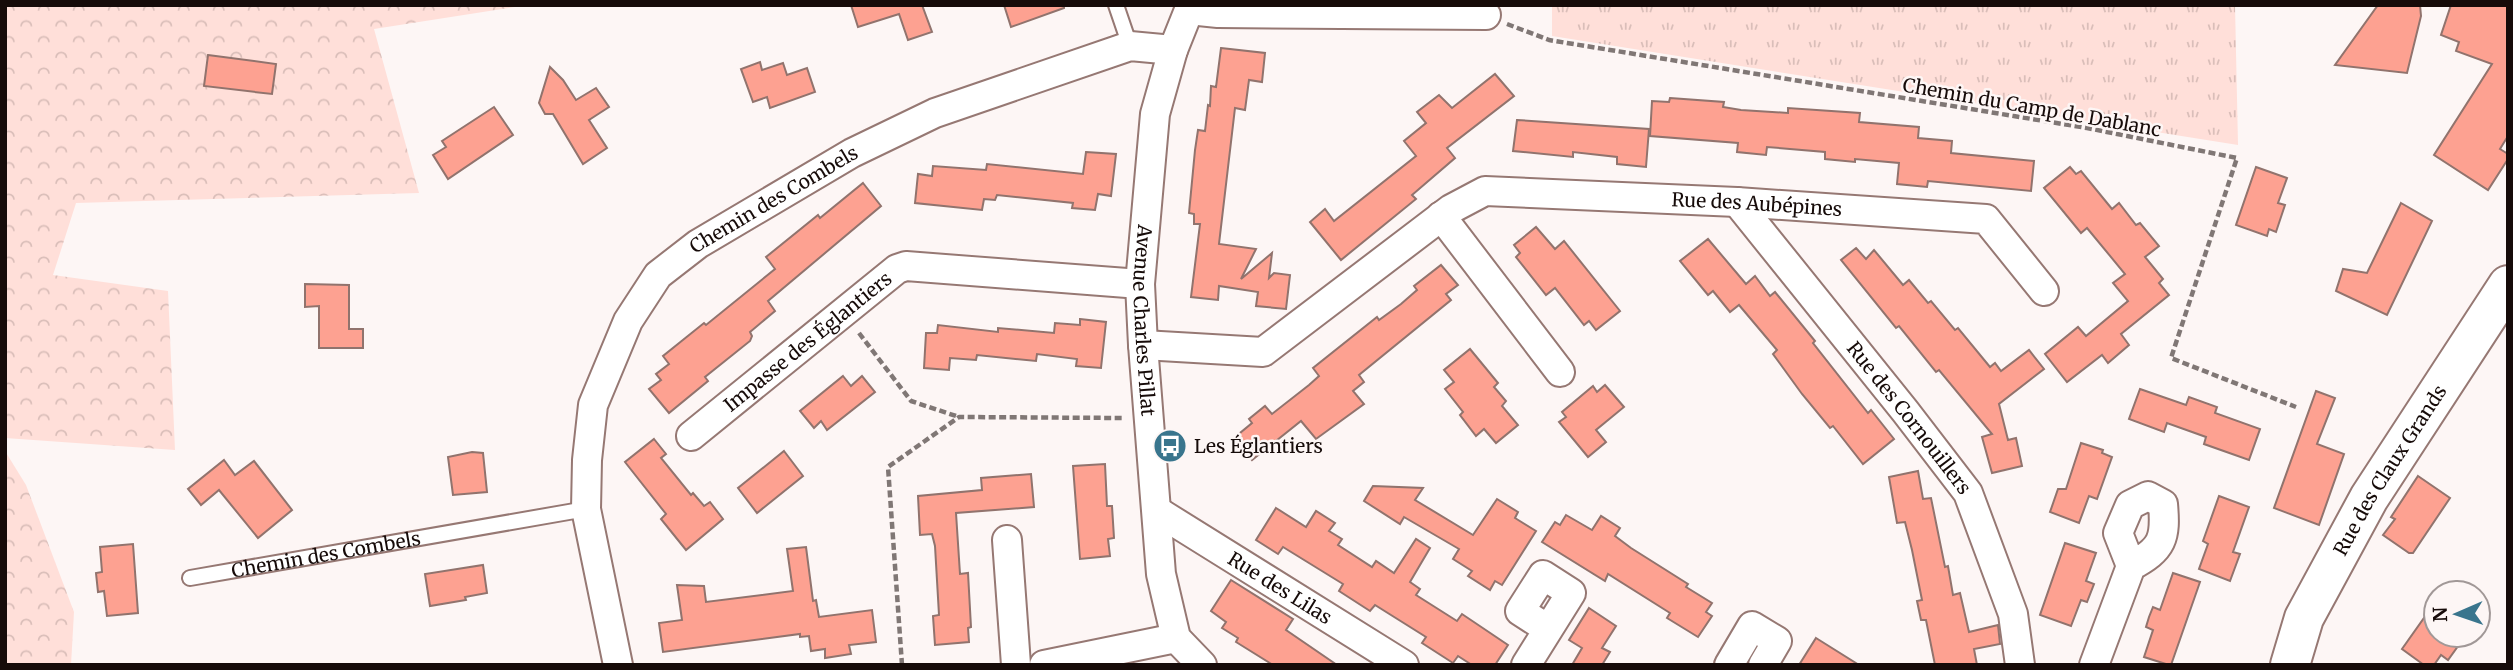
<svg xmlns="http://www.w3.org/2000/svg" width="2513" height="670" font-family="Merriweather,serif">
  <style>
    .grass { fill: url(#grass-tufts) }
    .forest { fill: url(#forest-crowns) }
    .building { fill: #fda191; stroke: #91736d; stroke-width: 2 }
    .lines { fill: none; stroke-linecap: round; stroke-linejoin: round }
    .lane-casing { stroke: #967873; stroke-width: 18 }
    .street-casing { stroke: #967873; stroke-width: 32 }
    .secondary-casing { stroke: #967873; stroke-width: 42 }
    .path { stroke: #807775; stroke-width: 4.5; stroke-dasharray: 7 3.5; stroke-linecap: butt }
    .lane { stroke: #fff; stroke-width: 14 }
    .street { stroke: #fff; stroke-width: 28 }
    .secondary { stroke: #fff; stroke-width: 38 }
    .labels { text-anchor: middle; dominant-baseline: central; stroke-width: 5; stroke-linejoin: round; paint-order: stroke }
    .street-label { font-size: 19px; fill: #160b09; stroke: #fdf6f5 }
    .poi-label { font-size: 19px; fill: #160b09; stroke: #fdf6f5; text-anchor: start }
  </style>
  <defs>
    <pattern id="grass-tufts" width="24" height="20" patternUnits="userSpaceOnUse" patternTransform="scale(1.75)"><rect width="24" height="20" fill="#ffdfd9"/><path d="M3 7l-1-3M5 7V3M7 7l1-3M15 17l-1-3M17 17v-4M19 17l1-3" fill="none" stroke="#dabeb9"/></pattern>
    <pattern id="forest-crowns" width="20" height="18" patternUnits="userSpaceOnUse" patternTransform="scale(1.75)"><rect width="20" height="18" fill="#ffdfd9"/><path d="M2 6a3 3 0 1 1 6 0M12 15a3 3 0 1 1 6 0" fill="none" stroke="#dabeb9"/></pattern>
  </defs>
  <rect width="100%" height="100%" fill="#fdf6f5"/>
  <polygon class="grass" points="1552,5 2235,5 2238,145 1552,36"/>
  <g class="forest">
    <polygon points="5,5 528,5 374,29 419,193 76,203 53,275 168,291 175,450 5,438"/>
    <polygon points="5,451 26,485 74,612 71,665 5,665"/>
  </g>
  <g class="building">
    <polygon points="851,5 922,5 932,32 908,40 899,14 858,27"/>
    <polygon points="1004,5 1064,5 1064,8 1011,27"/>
    <polygon points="2378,5 2420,5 2421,16 2407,73 2335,65"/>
    <polygon points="2451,5 2508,5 2508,136 2500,149 2508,154 2508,159 2488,190 2434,155 2492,64 2456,51 2459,42 2441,35"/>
    <polygon points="1221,48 1265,53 1262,82 1249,80 1245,110 1235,108 1219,244 1256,249 1241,279 1272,253 1269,278 1274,273 1290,275 1286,309 1256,306 1258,292 1219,286 1218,300 1191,297 1200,224 1194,224 1194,214 1189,213 1195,150 1198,130 1205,131 1208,105 1210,106 1211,86 1216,87"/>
    <polygon points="208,55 276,64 272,94 204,86"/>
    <polygon points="760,62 762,70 783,63 787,75 807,68 815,92 770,108 767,97 753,102 741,69"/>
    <polygon points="550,67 563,80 576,100 596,88 609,107 589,120 607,148 583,164 553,114 545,114 539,103"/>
    <polygon points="1495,74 1514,96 1447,148 1455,158 1412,195 1416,199 1341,260 1310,222 1325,209 1334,221 1416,156 1404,141 1426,123 1417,112 1439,95 1452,108"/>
    <polygon points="1670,98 1724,102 1723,107 1741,110 1788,113 1788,108 1860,113 1859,122 1919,127 1918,138 1952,141 1951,153 2034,161 2031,191 1928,181 1927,187 1897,184 1899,163 1855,159 1855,162 1825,159 1825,152 1767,147 1766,155 1737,152 1738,143 1650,136 1652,101 1669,102"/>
    <polygon points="494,107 513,135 448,179 433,155 446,147 442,141"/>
    <polygon points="1517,120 1649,129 1646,167 1617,164 1617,157 1573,152 1573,157 1513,151"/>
    <polygon points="1086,152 1116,154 1111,196 1098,194 1095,210 1072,208 1073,203 997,195 995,200 984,199 982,210 915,203 918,174 932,176 933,166 986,170 987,164 1083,174"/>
    <polygon points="2070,167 2076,174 2081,171 2112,209 2119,203 2136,225 2140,223 2159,246 2145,257 2163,279 2159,283 2169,295 2121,334 2129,345 2108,363 2102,355 2067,382 2045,354 2078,327 2086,336 2128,301 2113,283 2125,274 2087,228 2081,233 2044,188"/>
    <polygon points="2256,167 2287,178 2278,203 2285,205 2276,232 2269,229 2267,236 2236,225"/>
    <polygon points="863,183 881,206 768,301 775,311 750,332 752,336 750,341 705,377 708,381 669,413 649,389 661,380 656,374 669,364 663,356 704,323 706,325 775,269 766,257 818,215 820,218"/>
    <polygon points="2401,203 2432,221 2387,315 2336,291 2343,269 2367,273"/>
    <polygon points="1536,227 1555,249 1564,241 1620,311 1596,330 1589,321 1584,325 1555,288 1546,295 1516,257 1520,253 1514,245"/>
    <polygon points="1708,239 1746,284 1755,276 1770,296 1775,292 1815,341 1813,343 1868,413 1871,410 1894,439 1863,464 1833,426 1830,428 1802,394 1773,354 1777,350 1739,305 1730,312 1713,291 1708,295 1680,261"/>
    <polygon points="1856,248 1866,259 1874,250 1903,285 1909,280 1928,303 1931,301 1955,330 1958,328 1990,367 1995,363 2001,371 2029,350 2044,369 1999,404 2008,440 2016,438 2022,466 1992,473 1982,437 1992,434 1939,370 1936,372 1899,326 1896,328 1841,260"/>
    <polygon points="1441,265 1458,285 1446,294 1451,300 1359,375 1364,382 1353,391 1364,404 1316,439 1301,421 1252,460 1234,438 1252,423 1249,419 1265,406 1272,414 1309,385 1319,376 1313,368 1377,317 1379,320 1401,304 1417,290 1414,286"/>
    <polygon points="305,284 349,285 349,329 363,329 363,348 319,348 319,306 305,307"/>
    <polygon points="1080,319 1106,322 1101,368 1076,366 1077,359 1037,354 1036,361 977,355 976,360 950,358 949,370 924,368 926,333 937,333 938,325 998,332 998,328 1054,333 1055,323 1080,325"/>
    <polygon points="1470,349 1498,383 1494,387 1506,401 1502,406 1518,425 1496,443 1484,429 1476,436 1460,415 1463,412 1445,389 1454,382 1444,370"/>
    <polygon points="843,376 851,386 862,376 875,392 827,430 821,421 814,428 800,411"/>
    <polygon points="1605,385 1624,407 1596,430 1606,442 1588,457 1559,422 1566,417 1562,412 1593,386 1597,392"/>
    <polygon points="2140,389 2186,405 2189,397 2217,407 2215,413 2260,429 2249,460 2204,444 2206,437 2167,423 2164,432 2129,419"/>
    <polygon points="2316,391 2335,398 2317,444 2344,454 2319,525 2274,508"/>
    <polygon points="654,439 666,454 661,458 691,495 693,493 704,506 710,502 723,519 686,550 661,519 666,514 625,462"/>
    <polygon points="2081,443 2103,450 2102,453 2112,457 2097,499 2089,496 2079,523 2050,512 2058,489 2066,489"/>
    <polygon points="784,451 803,476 757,513 738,488"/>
    <polygon points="472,452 483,453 487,492 453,495 448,457"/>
    <polygon points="224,460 235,475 254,461 292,510 258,538 219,490 201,505 188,489"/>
    <polygon points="1105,464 1107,506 1112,506 1114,538 1108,539 1110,556 1080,559 1073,466"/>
    <polygon points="1918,471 1923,499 1931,498 1945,567 1948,566 1953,595 1960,593 1969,632 1998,625 2000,644 1974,649 1977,665 1935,665 1926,620 1921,620 1917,601 1922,600 1912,550 1905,522 1897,523 1889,477"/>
    <polygon points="1031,474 1034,507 956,513 960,574 968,573 971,627 968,628 969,642 935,645 933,616 939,615 935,546 932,534 920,535 918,496 982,490 981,478"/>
    <polygon points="2418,476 2450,498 2413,553 2409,553 2383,535 2395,519 2391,517"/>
    <polygon points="1373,486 1423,488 1415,500 1473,535 1497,499 1518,512 1515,518 1536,531 1502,585 1495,581 1490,590 1468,576 1472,571 1453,559 1459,549 1404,517 1400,524 1364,501"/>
    <polygon points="2219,496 2249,507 2233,552 2240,554 2230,581 2199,569 2208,544 2203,541"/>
    <polygon points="1276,508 1306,527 1316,511 1335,523 1329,531 1342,539 1338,545 1372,567 1376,561 1394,573 1416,539 1430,548 1410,582 1420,589 1416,595 1457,621 1462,614 1508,645 1495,665 1472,665 1458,656 1453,663 1422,643 1426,637 1375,605 1370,611 1339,591 1343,584 1283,547 1278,554 1256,540"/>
    <polygon points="1566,515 1592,530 1601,516 1620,528 1615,536 1631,548 1688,584 1686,587 1712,603 1706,612 1712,616 1698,637 1667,618 1670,613 1608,574 1605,581 1542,542 1555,522 1560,525"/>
    <polygon points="2065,543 2096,553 2086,581 2094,584 2087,602 2081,600 2071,626 2040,615"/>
    <polygon points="133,544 138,613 107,616 104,591 98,592 96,573 102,572 100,547"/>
    <polygon points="806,547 813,601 816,600 819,617 872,610 876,642 849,645 851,654 825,658 825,649 811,651 809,636 800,637 800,634 663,652 659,623 682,620 677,585 704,586 706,602 793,591 787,549"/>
    <polygon points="483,565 487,593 465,597 466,600 430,606 425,574"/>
    <polygon points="2173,573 2200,582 2171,665 2169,665 2144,657 2153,630 2146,627 2149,617 2153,607 2160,610"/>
    <polygon points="1231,580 1293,619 1286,630 1337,665 1273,665 1236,642 1238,638 1222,628 1226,622 1211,611"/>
    <polygon points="2436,601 2436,635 2466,635 2448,660 2441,655 2434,665 2424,665 2402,649"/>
    <polygon points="1589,608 1616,626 1602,648 1610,652 1602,665 1572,665 1582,648 1569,640"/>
    <polygon points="1816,638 1859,665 1799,665"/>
  </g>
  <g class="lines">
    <defs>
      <g id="lane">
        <polyline points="1116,5 1130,46"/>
        <path id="s1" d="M190,578L586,509"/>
      </g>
      <g id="street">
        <path id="s2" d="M1191,5L1173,50L1155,114L1140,284L1143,345L1161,574L1176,638L1202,665"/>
        <polyline points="1189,10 1218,13 1486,15"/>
        <path id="s3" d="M1737,202L1905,411L1968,493L2013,614L2020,665"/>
        <polyline points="1441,216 1560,372"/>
        <path id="s4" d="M1143,345L1263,352L1451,209L1485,191L1737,202L1986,219L2044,291"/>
        <path id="s5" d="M691,436L897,269L906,266L1140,284"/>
        <path id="s6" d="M1157,511L1404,665"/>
        <polyline points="1007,540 1016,665"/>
        <path id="s7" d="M618,665L586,509L587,460L593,405L628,321L658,275L698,244L852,153L935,113L1130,46L1173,50"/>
        <polyline points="1044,665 1176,638"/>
        <polyline points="1526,665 1571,593 1543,575 1520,611 1548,629"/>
        <polyline points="1729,665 1752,626 1777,641 1763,665"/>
        <path d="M2094,665L2131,566C2163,549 2166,538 2163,504L2148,496L2130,505L2118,533L2131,566"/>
      </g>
      <g id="secondary">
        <path id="s8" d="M2290,665L2304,618L2369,498L2508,285"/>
      </g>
    </defs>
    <use href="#lane" class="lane-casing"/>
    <use href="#street" class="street-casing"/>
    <use href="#secondary" class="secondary-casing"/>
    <g class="path">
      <polyline points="1507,24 1549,40 2087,128 2237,158 2171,358 2296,407"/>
      <polyline points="859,333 911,401 959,417"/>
      <polyline points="902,665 888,467 959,417 1124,418"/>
    </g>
    <use href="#lane" class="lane"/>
    <use href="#street" class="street"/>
    <use href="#secondary" class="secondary"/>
  </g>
  <defs>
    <symbol id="bus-disc" viewBox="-11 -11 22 22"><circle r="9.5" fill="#39758d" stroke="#fdf6f5"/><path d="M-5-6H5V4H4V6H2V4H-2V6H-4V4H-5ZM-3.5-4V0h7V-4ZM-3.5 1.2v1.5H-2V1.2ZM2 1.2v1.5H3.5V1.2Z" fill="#fff"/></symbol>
  </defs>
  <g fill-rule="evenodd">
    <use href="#bus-disc" x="1151" y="427" width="38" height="38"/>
  </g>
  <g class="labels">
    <g class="street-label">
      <text transform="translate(2032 107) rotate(10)">Chemin du Camp de Dablanc</text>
      <text stroke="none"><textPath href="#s7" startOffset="548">Chemin des Combels</textPath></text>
      <text stroke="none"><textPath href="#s4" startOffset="667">Rue des Aubépines</textPath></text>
      <text stroke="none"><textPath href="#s2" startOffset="322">Avenue Charles Pillat</textPath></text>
      <text stroke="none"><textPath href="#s5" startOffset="150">Impasse des Églantiers</textPath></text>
      <text stroke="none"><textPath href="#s3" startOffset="276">Rue des Cornouillers</textPath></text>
      <text stroke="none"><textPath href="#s8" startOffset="220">Rue des Claux Grands</textPath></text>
      <text stroke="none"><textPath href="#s1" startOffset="138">Chemin des Combels</textPath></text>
      <text stroke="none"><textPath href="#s6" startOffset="145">Rue des Lilas</textPath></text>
    </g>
    <g class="poi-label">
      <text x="1194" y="446">Les Églantiers</text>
    </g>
  </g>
  <rect width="2513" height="670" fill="none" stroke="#160b09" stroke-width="14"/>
  <g transform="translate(2457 614) rotate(268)"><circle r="33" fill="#fdf6f5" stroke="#a19897" stroke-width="2"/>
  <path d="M0-5L12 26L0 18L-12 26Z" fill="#39758d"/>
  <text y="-10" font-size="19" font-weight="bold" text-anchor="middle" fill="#160b09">N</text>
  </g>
</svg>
